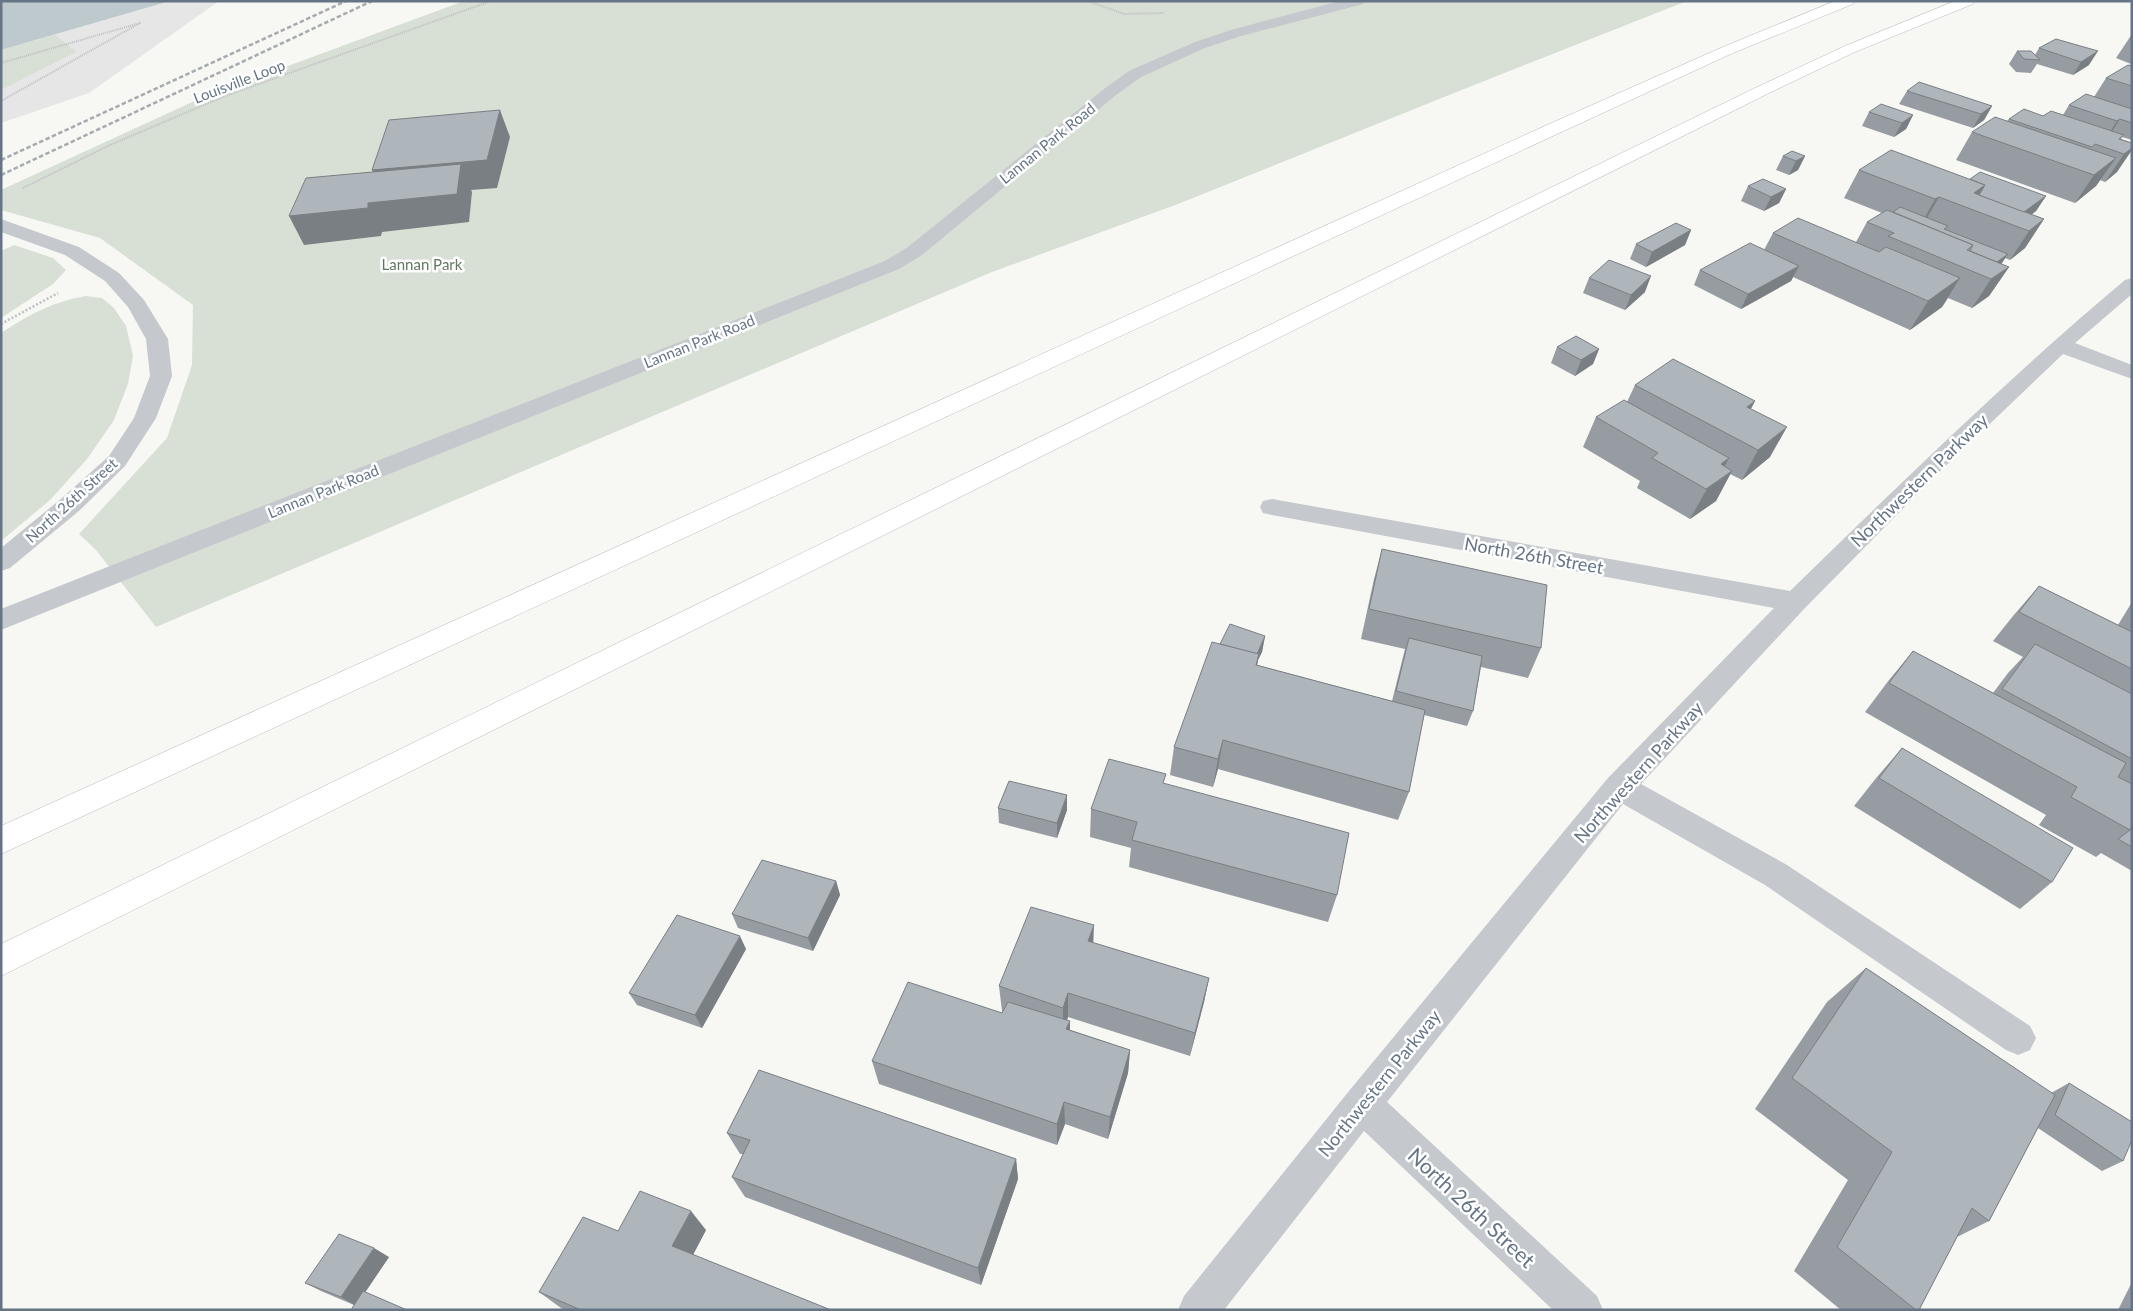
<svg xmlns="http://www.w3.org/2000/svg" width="2133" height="1311" font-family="Lato,sans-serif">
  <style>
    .built { fill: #e5e6e5 }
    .green { fill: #d8dfd5 }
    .water { fill: #bec9ce }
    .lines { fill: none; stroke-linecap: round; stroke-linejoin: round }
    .highway-casing { stroke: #b7bbbe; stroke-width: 1 }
    .path-far1 { stroke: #bec1c3; stroke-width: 2; stroke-dasharray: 1 1; stroke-linecap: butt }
    .path { stroke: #bec1c3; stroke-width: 2.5; stroke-dasharray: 2 2; stroke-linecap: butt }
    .minor { fill: #c5c8cc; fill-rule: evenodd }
    .highway { fill: #fff; fill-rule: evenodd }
    .rail { stroke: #a5abb1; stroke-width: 2.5; stroke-dasharray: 4.5 2.5; stroke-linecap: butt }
    .wall { fill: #969ca1 }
    .shaded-wall { fill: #7a7f83 }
    .building { fill: #aeb5bb; stroke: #7a7f83 }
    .labels { text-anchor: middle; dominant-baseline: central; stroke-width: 5; stroke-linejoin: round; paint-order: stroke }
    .far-street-label { font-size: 15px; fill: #657586; stroke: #fff }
    .far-park-label { font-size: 15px; fill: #637860; stroke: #fff }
    .street-label { font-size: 18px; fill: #657586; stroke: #fff }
    .near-street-label { font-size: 21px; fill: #657586; stroke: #fff }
  </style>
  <rect width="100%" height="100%" fill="#f7f7f4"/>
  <polygon class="built" points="170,1 219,1 89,93 1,123 1,50"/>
  <g class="green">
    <polygon points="464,1 1687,1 1464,89 1178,204 992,272 156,627 96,550 79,534 167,438 192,365 193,305 100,238 1,210 1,190 201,98"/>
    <polygon points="55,35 76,52 1,90 1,50"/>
    <polygon points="14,245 53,258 66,270 53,284 1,318 1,251"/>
    <path d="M86,296L102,298L114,308L126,326L133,356L128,384L114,420L87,459L50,500L1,541V333C30,314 52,302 86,296Z"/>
  </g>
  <polygon class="water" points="1,1 170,1 1,50"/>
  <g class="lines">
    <defs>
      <g id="highway">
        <polygon points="1835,1 1855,1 1853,4 1733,53 1568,129 1,854 1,826 1556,121 1723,47"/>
        <polygon points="1955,1 1975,1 1973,4 1855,52 1765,95 1,976 1,944 1753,89 1845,46"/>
      </g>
    </defs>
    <use href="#highway" class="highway-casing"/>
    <g class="path-far1">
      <polyline points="1088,1 1124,14 1164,13"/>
      <polyline points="1,63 140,23 1,101"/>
      <polyline points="23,188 110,145 225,96 491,1"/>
    </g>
    <polyline class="path" points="1,324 58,293"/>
    <g class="minor">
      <polygon points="1340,1 1365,1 1363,4 1241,36 1205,48 1141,77 1116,95 922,255 899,269 1,630 1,609 885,261 908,247 1104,89 1129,71 1195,42 1231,30"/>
      <polygon points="1,219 79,247 119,273 144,300 168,339 172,376 156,418 125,466 80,510 10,568 1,571 1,548 62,498 109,456 134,418 150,376 146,339 128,307 105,281 65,255 1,232"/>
      <path d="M2132,278V294L2075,343L2132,365V379L2063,354L1935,476L1804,609L1641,784L1787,865L2030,1026L2036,1038L2030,1050L2018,1055L2006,1050L1765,885L1623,804L1387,1102L1597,1296L1603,1310H1553L1364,1131L1224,1310H1178L1184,1296L1349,1091L1608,778L1774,608L1272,515L1263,513L1260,507L1263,501L1272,499L1790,591C1899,485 2008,378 2125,280Z"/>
    </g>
    <use href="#highway" class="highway"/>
    <g class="rail">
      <polyline points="1,160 346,1"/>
      <polyline points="1,175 372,1"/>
    </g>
  </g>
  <g class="wall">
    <polygon points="2132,34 2132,140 2122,137 2121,139 2132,143 2117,172 2105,182 2100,180 2096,186 2075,203 1956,160 1972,132 2007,121 2009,119 2043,116 2063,115 2069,105 2094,97 2106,78 2130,65 2131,64 2116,58"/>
    <polygon points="2056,39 2089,65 2073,75 2037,64 2031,73 2016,72 2009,64 2017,51 2035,55 2039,48"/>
    <polygon points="1907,91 1992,106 1984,120 1973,128 1899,104"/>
    <polygon points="1869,112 1913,115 1906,129 1894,137 1862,126"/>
    <polygon points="1783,156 1805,156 1798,170 1789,175 1776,170"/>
    <polygon points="1859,170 1970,179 2046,196 2036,211 2031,215 2044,219 2025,248 2010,260 2005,258 2001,264 2009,267 1989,296 1972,308 1948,298 1942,307 1910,330 1793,277 1791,281 1741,309 1694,285 1700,270 1764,250 1773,233 1856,242 1867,222 1882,213 1844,198"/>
    <polygon points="1748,186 1786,189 1779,203 1764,211 1741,201"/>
    <polygon points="1691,230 1685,245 1646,267 1630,259 1636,244"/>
    <polygon points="1589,278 1645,292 1625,310 1583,293"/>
    <polygon points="1557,347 1599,349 1593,364 1575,376 1551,363"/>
    <polygon points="1635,385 1755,401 1751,409 1770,457 1742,480 1730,474 1716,501 1690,519 1637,488 1640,481 1583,447 1596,417 1627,402"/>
    <polygon points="1382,549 1541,648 1528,678 1481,667 1473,711 1467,726 1424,715 1409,792 1398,820 1218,769 1213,787 1170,775 1174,747 1220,644 1265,636 1262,652 1258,660 1257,665 1392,701 1405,649 1361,639 1374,579"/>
    <polygon points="2039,586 2118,625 2132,602 2132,871 2101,853 2096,857 2039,825 2046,815 1865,712 1889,680 1913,651 1993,693 2008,673 2023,657 1993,641 2013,616"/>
    <polygon points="1902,748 2052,882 2020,909 1854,806 1877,777"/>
    <polygon points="1164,784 1337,895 1328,922 1129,867 1131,848 1090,837 1091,809"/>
    <polygon points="1067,795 1067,810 1057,838 999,823 998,808"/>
    <polygon points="836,881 840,895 813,951 738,928 732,914"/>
    <polygon points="1094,943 1209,978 1204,1002 1190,1056 1068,1017 1067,1020 1070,1030 1130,1050 1128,1073 1108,1139 1065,1124 1057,1145 879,1084 872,1061 1002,1013 1003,1011 1002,1011 999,986"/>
    <polygon points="746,949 702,1028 637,1005 629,993"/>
    <polygon points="1866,968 2051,1093 2069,1083 2123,1161 2102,1171 2038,1128 1989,1221 1957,1237 1919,1310 1841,1310 1794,1271 1848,1180 1755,1109 1827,1002"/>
    <polygon points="727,1133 1016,1159 1018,1179 981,1285 745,1197 732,1177 743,1154 740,1154"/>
    <polygon points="706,1230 693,1255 831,1310 565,1310 561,1308 539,1292 618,1231"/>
    <polygon points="389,1257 365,1292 354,1305 321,1291 305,1283"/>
    <polygon points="2132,1282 2132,1310 2118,1310"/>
  </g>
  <g class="shaded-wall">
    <polygon points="2098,51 2089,65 2073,75 2081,62"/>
    <polygon points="1992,106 1984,120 1973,128 1981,114"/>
    <polygon points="500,110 510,137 497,188 471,190 472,192 469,222 382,232 381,236 304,245 289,216 384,198 372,170"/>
    <polygon points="1913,115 1906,129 1894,137 1902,123"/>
    <polygon points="2120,119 2111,133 2108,135 2117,121"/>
    <polygon points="2132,148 2132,150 2117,172 2105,182 2124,154"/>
    <polygon points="1805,156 1798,170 1789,175 1796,161"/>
    <polygon points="2116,158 2096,186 2075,203 2094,175"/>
    <polygon points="1985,185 1970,209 1974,193"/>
    <polygon points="1786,189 1779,203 1764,211 1771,197"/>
    <polygon points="2046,196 2036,211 2015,226 2022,213"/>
    <polygon points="1939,197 1923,225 1919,228 1935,199"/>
    <polygon points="2044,219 2025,248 2010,260 2029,231"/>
    <polygon points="1691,230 1685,245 1646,267 1652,252"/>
    <polygon points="2008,254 1998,269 1992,266"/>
    <polygon points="1799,266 1791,281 1741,309 1748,294"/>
    <polygon points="2009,267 1989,296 1972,308 1991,279"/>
    <polygon points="1651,276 1645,292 1625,310 1631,295"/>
    <polygon points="1960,278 1942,307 1910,330 1928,301"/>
    <polygon points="1599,349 1593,364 1575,376 1581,360"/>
    <polygon points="1755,401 1739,430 1731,437 1747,407"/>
    <polygon points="1787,427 1770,457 1742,480 1758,450"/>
    <polygon points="1729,458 1716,483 1732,471 1716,501 1690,519 1721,464"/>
    <polygon points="1265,636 1262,652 1258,660 1254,684 1255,658"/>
    <polygon points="1223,740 1218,769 1213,787 1218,759"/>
    <polygon points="1067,795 1067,810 1057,838 1057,823"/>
    <polygon points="836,881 840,895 813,951 808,938"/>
    <polygon points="1094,925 1093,951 1088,941"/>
    <polygon points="740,936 746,949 702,1028 695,1015"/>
    <polygon points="1209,978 1204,1002 1190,1056 1195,1033"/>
    <polygon points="1068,993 1068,1017 1063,1032 1063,1008"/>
    <polygon points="1070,1021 1070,1045 1066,1029"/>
    <polygon points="1130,1050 1128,1073 1108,1139 1110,1117"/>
    <polygon points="1064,1102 1065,1124 1057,1145 1057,1124"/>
    <polygon points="1016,1159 1018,1179 981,1285 978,1268"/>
    <polygon points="691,1211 706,1230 688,1264 672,1246"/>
    <polygon points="374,1248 389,1257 356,1306 341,1297"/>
  </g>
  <g class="building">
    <polygon points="2056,39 2098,51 2081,62 2039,48"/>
    <polygon points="2017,51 2031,51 2040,60 2024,59"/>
    <polygon points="2128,65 2132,66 2132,86 2106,78"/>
    <polygon points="1919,82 1992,106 1981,114 1907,91"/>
    <polygon points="2086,94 2132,109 2132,123 2120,119 2117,121 2069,105"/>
    <polygon points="1881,104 1913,115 1902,123 1869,112"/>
    <polygon points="2024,109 2043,116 2051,111 2124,135 2119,139 2132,143 2132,148 2124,154 2095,144 2092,147 2009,119"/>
    <polygon points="500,110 487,160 372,170 389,120"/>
    <polygon points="1995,117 2116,158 2094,175 1972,132"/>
    <polygon points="1891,150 1985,185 1974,193 2044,219 2029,231 1939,197 1935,199 1859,170"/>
    <polygon points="1792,151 1805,156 1796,161 1783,156"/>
    <polygon points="461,164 457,194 368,203 368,208 289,216 306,178"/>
    <polygon points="1980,172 2046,196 2024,212 1979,195 1985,185 1970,179"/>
    <polygon points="1763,179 1786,189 1771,197 1748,186"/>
    <polygon points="1900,207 1948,226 1944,229 2008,254 1997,262 1970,251 1973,245 1893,212"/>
    <polygon points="1887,210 1973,245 1967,250 2009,267 1991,279 1888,236 1894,233 1867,222"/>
    <polygon points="1798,218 1879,252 1886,247 1960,278 1928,301 1773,233"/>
    <polygon points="1676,223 1691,230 1652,252 1636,244"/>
    <polygon points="1750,243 1799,266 1748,294 1700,270"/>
    <polygon points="1609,260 1651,276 1631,295 1589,278"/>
    <polygon points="1576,336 1599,349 1581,360 1557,347"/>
    <polygon points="1673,359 1755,401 1747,407 1787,427 1758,450 1635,385"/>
    <polygon points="1624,400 1729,458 1721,464 1732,471 1706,489 1652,458 1658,453 1596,417"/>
    <polygon points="1382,549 1547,585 1541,648 1369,609"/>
    <polygon points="2039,586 2132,632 2132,669 2019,612"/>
    <polygon points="1230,624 1265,636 1257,654 1220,644"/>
    <polygon points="1409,638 1482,656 1473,711 1396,691"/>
    <polygon points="1212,642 1259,654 1256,665 1425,710 1409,792 1223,740 1218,759 1174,747"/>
    <polygon points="2035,644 2132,694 2132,759 2002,689"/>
    <polygon points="1913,651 2126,763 2118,777 2132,784 2132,826 2130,830 2071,797 2077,787 1889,683"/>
    <polygon points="1902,748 2073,848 2052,882 1879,778"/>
    <polygon points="1109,759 1166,774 1163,783 1349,833 1337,895 1132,840 1137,822 1091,809"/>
    <polygon points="1009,781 1067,795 1057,823 998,808"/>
    <polygon points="2132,826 2132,847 2118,839 2130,830"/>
    <polygon points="762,860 836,881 808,938 732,914"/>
    <polygon points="1031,907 1094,925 1088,941 1209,978 1195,1033 1068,993 1063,1008 999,986"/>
    <polygon points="677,915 740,936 695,1015 629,993"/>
    <polygon points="1866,968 2055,1095 1989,1221 1972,1208 1919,1310 1916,1310 1837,1247 1892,1152 1792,1078"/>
    <polygon points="908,982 1002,1013 1008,1002 1070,1021 1066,1029 1130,1050 1110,1117 1064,1102 1057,1124 872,1061"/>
    <polygon points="759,1070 1016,1159 978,1268 732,1177 750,1140 727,1133"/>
    <polygon points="2069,1083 2132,1122 2132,1140 2123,1161 2055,1115"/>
    <polygon points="640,1191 691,1211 672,1246 831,1310 581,1310 539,1292 583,1217 618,1231"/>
    <polygon points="339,1234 374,1248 341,1297 305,1283"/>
    <polygon points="363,1291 407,1310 351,1310"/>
  </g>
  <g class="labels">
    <g class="far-street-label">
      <text transform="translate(239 81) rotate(-21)">Louisville Loop</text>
      <text transform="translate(1047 143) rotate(-39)">Lannan Park Road</text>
      <text transform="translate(699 341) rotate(-22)">Lannan Park Road</text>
      <text transform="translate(323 491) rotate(-22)">Lannan Park Road</text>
      <text transform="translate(71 500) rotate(-42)">North 26th Street</text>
    </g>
    <g class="far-park-label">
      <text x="422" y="264">Lannan Park</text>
    </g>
    <g class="street-label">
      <text transform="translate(1919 480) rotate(-44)">Northwestern Parkway</text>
      <text transform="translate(1534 555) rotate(10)">North 26th Street</text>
      <text transform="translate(1638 772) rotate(-48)">Northwestern Parkway</text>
      <text transform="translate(1379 1083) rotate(-51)">Northwestern Parkway</text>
    </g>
    <g class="near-street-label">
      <text transform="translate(1472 1207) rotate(43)">North 26th Street</text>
    </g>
  </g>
  <rect width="2133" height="1311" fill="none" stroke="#657586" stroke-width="5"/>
</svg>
